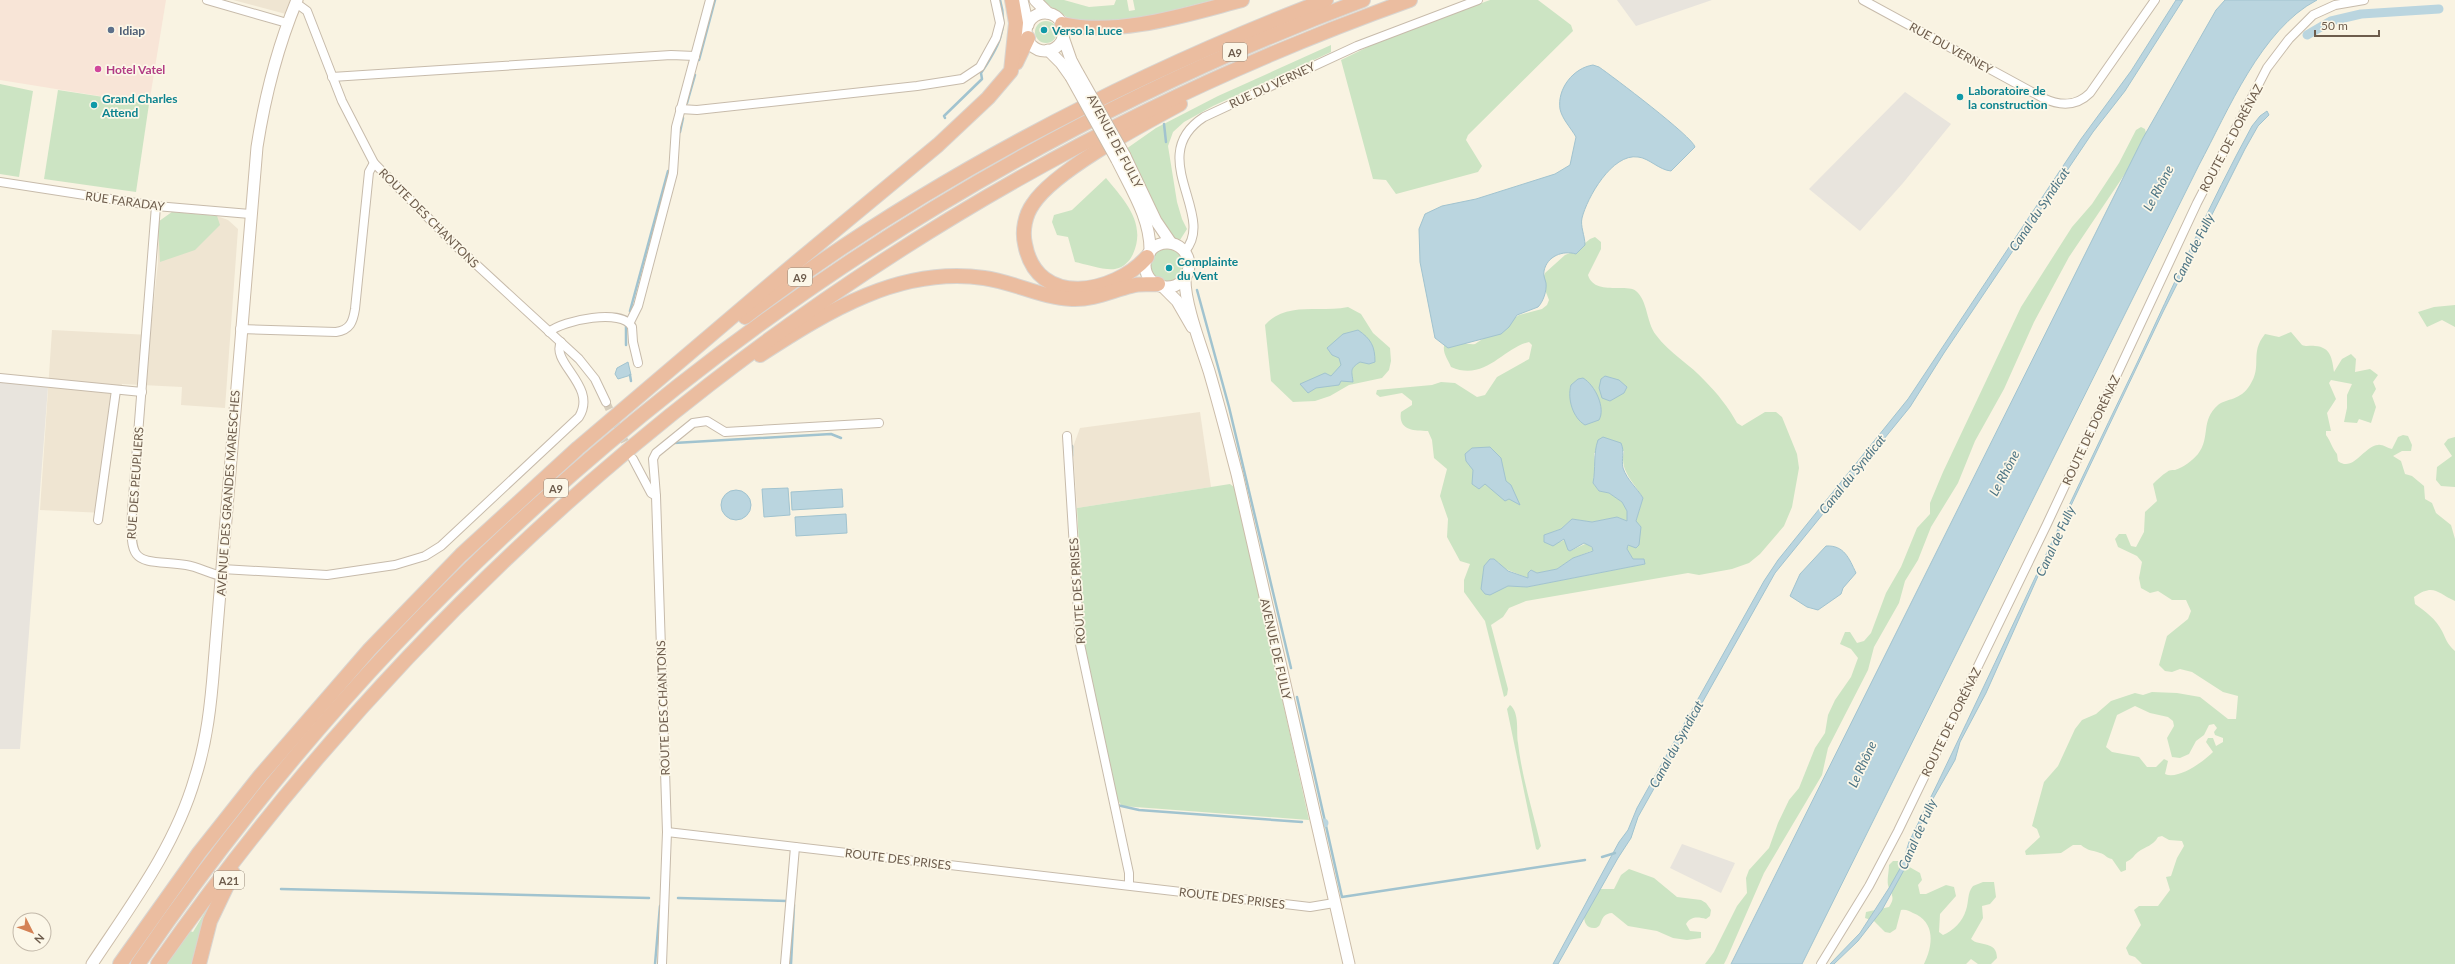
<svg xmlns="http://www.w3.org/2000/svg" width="2455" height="964" font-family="Lato,sans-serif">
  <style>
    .residential { fill: #efe5d2 }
    .commercial { fill: #f8e5d7 }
    .industrial { fill: #e8e4dd }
    .green { fill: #cce4c3; fill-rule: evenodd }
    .water { fill: #bad5df; stroke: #a1c3cf }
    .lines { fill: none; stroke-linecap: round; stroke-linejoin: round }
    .stream { stroke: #a1c3cf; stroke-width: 2.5 }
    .canal { stroke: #bad5df; stroke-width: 9 }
    .minor-tunnel { stroke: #d6cdbc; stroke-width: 8; stroke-dasharray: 8 4; stroke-linecap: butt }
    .minor-casing { stroke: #c7bbab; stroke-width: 10 }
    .secondary-casing { stroke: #cbbca9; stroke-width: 13 }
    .motorway-casing { stroke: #d9d5d0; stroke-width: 16 }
    .minor { stroke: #fff; stroke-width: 8 }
    .secondary { stroke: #fff; stroke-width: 11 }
    .motorway { stroke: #ebbda0; stroke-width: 14 }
    .secondary-bridge-casing { stroke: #cbbca9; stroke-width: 13; stroke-linecap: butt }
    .secondary-bridge { stroke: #fff; stroke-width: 11 }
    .service-dot { fill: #5c6f8a; stroke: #fcf7e8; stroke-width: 1.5 }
    .culture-dot { fill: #0f9aa8; stroke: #fcf7e8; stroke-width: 1.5 }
    .hotel-dot { fill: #d1479c; stroke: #fcf7e8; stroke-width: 1.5 }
    .labels { text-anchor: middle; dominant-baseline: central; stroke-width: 3.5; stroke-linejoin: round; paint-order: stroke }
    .shield { fill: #fcf7e8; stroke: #988a7b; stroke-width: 1 }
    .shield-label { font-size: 11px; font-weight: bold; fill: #6d5c4c }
    .service-label { font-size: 12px; font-weight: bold; fill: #4e5e75; stroke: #fcf7e8; text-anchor: start }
    .culture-label { font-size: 12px; font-weight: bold; fill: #0d838f; stroke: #fcf7e8; text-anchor: start }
    .street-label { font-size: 12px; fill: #6d5c4c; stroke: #fcf7e8 }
    .hotel-label { font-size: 12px; font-weight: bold; fill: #b23c85; stroke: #fcf7e8; text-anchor: start }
    .water-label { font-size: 13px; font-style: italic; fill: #4c7484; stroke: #fcf7e8 }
  </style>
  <rect width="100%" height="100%" fill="#f9f3e2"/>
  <g class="residential">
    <polygon points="233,0 304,0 297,17"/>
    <polygon points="172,212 217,216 228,220 238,229 225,408 181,405 182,387 122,384 104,513 40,510 52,330 150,335 158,263 158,222"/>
    <polygon points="1200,412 1211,487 1077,508 1073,447 1080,428"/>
  </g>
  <polygon class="commercial" points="0,0 166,0 149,104 0,80"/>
  <g class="industrial">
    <polygon points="1617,0 1712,0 1636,26"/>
    <polygon points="1905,92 1951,124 1903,183 1860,231 1809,189"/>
    <polygon points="0,382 48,387 20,749 0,749"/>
    <polygon points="1682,844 1735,863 1721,893 1670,868"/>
  </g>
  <g class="green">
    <path d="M1042,0H1064L1089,7L1114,5L1116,0H1127L1129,11L1135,10L1133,0H1213C1178,9 1107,29 1073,20C1069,19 1045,3 1042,0Z"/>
    <polygon points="1490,0 1538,0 1571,25 1573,31 1468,135 1466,140 1482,166 1478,172 1396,194 1386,180 1373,179 1341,60 1384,39"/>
    <circle cx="1046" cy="32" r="11"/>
    <polygon points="1331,45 1331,52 1213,106 1184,122 1173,132 1168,146 1177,202 1182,219 1187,229 1180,240 1170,238 1126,149 1156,128 1218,96"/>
    <polygon points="0,84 33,91 19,177 0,174"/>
    <polygon points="58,90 149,104 136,192 44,179"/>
    <polygon points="2141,127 2145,129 2147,138 2145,144 2069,257 2034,322 2004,389 1975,441 1958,483 1931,527 1918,560 1905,581 1899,603 1874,647 1868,670 1828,748 1822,775 1764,873 1727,958 1724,964 1705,964 1714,952 1737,906 1747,893 1746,878 1749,870 1769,848 1778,823 1789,800 1799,788 1815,748 1825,733 1828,715 1835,700 1851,677 1858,658 1851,649 1840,644 1845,632 1850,632 1857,643 1864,641 1871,633 1886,593 1901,567 1917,528 1930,514 1930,503 1943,472 2021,307 2072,227 2092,204 2119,163 2136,130"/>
    <path d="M1106,178C1124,200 1147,223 1133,254C1130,261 1123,268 1115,269C1106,271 1085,264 1075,262L1068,237L1057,235L1052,222L1054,215L1072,210Z"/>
    <polygon points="172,212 217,216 220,225 195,250 160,262 158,222"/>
    <path d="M1595,237L1601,242V249L1588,275C1594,296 1627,283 1636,291C1648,301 1646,322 1656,335C1669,353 1691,365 1705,381C1717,393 1729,408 1737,423L1742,426L1765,412H1776L1782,417L1797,454L1799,468L1792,507L1784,526L1760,554L1749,563L1732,569L1699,575L1688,573L1526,601L1509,608L1503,617L1491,625L1508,689L1507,695L1504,697L1485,621L1464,592V580L1470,564L1460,561L1447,537L1448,519L1440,496L1447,469L1434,458L1432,440L1428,431C1413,431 1398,430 1401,412L1412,405V401L1402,393L1380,397L1376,394L1377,390L1432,385L1441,382L1455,383L1477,397L1485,395L1497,377L1529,359L1532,345L1529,342C1503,348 1485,382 1451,367C1448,359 1440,350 1446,342C1455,342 1470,345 1475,344L1519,315L1542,309L1547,305L1549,300L1542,282L1545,273L1565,255L1575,251L1590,239ZM1624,451C1619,471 1634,482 1643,498L1636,521L1638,525L1627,549L1633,559L1645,564L1527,587L1508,586L1500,589L1483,577L1484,566L1498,562L1503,568L1528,578L1531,570L1537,573L1557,569L1573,558L1594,550L1587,543L1570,551L1568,550L1566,539L1560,542L1544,535L1561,529L1572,519L1592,522L1617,517L1627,521V511L1622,502L1609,493L1599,491L1593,483L1595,466L1594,453Z"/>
    <circle cx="1167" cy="265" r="16"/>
    <polygon points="2455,305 2455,327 2442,320 2427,327 2418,312 2434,307"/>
    <path d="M1348,307L1361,314L1373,333L1390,348L1391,361L1389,370L1382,378L1349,385L1330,396L1315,401L1293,402L1271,381L1265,325C1286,301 1319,313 1348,307Z"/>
    <path d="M2291,332L2302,345C2307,347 2310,345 2315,346C2331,347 2332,359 2334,372L2342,359L2351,354L2356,359L2355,372L2370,369L2378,375L2373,382L2376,389L2372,396L2376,407L2371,423L2359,419L2357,423L2344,422L2347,408V395L2352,384L2331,380L2329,383L2336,399L2327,413L2331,431H2326V435C2331,442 2332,448 2337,454L2338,461C2353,473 2364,446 2378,445C2382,444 2387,448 2392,449L2398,437L2403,435L2408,436L2412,445L2411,451H2402L2393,456L2401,461L2405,474L2412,476L2424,486L2425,499L2432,503L2436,513L2451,525L2455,539V601C2437,593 2434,583 2414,597L2415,604C2425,611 2436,619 2442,631C2446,639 2447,644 2455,651V964H2142L2135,957L2129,955L2126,948L2141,925L2134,910L2139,906H2158L2170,890L2166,877L2171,876L2177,858L2184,846L2182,841L2169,840L2162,836L2158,837C2153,846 2146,846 2138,852C2133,856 2133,859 2126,862V870L2121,872L2112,859C2106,858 2105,854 2100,853C2092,850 2088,851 2081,845H2073L2061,853L2026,855L2025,851L2040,837L2037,829L2032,826L2044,782L2058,766L2075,729L2082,720L2096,714L2111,701L2135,693L2143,695L2152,692L2177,693L2200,697L2228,719H2236L2238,696L2223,692L2192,672L2180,669L2172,672L2165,671L2159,665L2167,636L2188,619L2191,611L2186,600H2172L2158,591L2150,593L2141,588L2139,578L2142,562L2137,556L2118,547L2115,539L2119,534H2126L2131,546L2136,547L2144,532L2145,512L2157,501L2153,484C2157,480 2162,475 2167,472C2169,470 2172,470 2175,470C2184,467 2192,461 2198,454C2211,437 2200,421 2218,405C2227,398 2240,401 2250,385C2263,365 2249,354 2265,334L2279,337ZM2135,706L2150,713L2168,717L2173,721L2174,726L2167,738L2172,757L2180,758L2189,754L2196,741L2204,735L2209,725L2214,724L2217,728L2214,732L2215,735L2223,738V742L2216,746L2213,738H2208L2206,742L2213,752C2203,762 2178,780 2165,774L2168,761L2164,759L2156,767H2147L2139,757L2112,752L2106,747L2117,715Z"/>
    <polygon points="2455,437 2455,487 2441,486 2436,480 2437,467 2452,456 2444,444 2448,439"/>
    <polygon points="1230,484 1234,487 1244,527 1309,820 1122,806 1117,799 1085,651 1077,508"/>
    <path d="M1510,705C1520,713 1516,732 1518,743C1522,778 1533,812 1541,846L1538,850L1536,849L1507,709Z"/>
    <path d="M1893,861H1899L1920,873L1922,880L1918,885L1920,894H1926L1946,885L1954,887L1956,896L1940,914L1939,932L1943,935C1953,931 1963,921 1966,910C1969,902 1967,893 1973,886L1983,882H1994L1996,897L1990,904L1982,906L1983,918L1971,939C1979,947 1997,940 1997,958L1991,964H1978L1971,959L1966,964H1924C1933,946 1936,922 1913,913C1909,911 1906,909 1901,910L1896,929L1890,933L1885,932L1874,921L1865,918L1866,912L1889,907C1896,897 1891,895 1888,885C1887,879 1889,871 1889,865Z"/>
    <path d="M1629,869L1654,878L1677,897L1701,900L1706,903L1711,910L1710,916L1706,919C1698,917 1691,916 1686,924L1690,931L1701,932V938L1687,940L1673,938L1657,931L1628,926L1612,913C1598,914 1604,927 1595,928C1578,929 1585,904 1589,896L1600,889H1614L1621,875Z"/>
    <polygon points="217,892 194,964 167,964 190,931 193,932"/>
  </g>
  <g class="water">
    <polygon points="2176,0 2183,0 2125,91 2093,132 1944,353 1910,407 1775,573 1638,817 1631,838 1618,858 1558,964 1553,964 1619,842 1628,830 1637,808 1764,581 1778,560 1908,399 2081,139 2131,71"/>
    <path d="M2225,0H2317C2261,29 2228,111 2199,165L1802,964H1731L2143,138L2216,10Z"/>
    <path d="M1593,65L1599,67C1612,76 1693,137 1695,147L1671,171C1659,170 1649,158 1638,157C1612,153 1587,198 1582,218C1580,226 1585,236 1585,245L1576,254C1563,250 1547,256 1544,271C1543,275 1545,279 1546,283C1547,291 1543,302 1538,307L1517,315L1509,327L1501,334L1448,348L1435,338L1420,262L1419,229L1425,214L1442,206L1476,199L1555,174L1570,165L1576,137C1571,128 1562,119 1560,109C1557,89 1573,68 1593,65Z"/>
    <path d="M2267,111L2269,115L2258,126L2245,149L2163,312L2047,556L1986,693L1960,742L1955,760L1930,804L1916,835L1910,859L1882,910L1858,941L1834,964H1830L1860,933L1889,888L1902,865L1909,842C1987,683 2060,522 2137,363C2174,284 2210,203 2252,126L2260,116Z"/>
    <path d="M1358,330C1371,339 1375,346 1375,362L1369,364L1360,362C1349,369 1352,371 1353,382L1341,381L1339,385L1316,388L1308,393L1300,384L1325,373L1331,376L1341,365L1339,358L1332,355L1327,348L1343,334Z"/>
    <polygon points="628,362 631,375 618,379 615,374 617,368"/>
    <polygon points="1605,376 1619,380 1627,387 1624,393 1610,401 1602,398 1599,388 1601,379"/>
    <path d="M1583,378C1595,385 1606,408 1599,420L1585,425C1573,418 1567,399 1571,385L1578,379Z"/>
    <path d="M1603,437L1621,443C1625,452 1621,459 1623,468C1627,480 1637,488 1643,498L1636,521L1641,527L1639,545L1636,548L1628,545L1627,549L1633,559H1644L1645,564L1527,587L1508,586L1490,595L1485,594L1481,589L1484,566L1490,559H1494L1508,571L1528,578V573L1531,570L1537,573L1557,569L1573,558L1593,551L1592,547L1584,543L1570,551L1568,550L1564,539L1553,546L1544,542V535L1561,529L1572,519L1592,522L1617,517L1627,521V511L1622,502L1609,493L1599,491L1593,483C1596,468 1593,454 1598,440Z"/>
    <polygon points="1490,447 1501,458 1506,481 1511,485 1520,505 1509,499 1505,501 1485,484 1479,489 1472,484 1473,470 1466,461 1465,454 1472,448"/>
    <polygon points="788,488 790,515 764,517 762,489"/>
    <polygon points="842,489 843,507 792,510 791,492"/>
    <circle cx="736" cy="505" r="15"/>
    <polygon points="846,514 847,533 796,536 795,517"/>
    <path d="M1826,546C1844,545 1849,558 1856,573L1843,588L1841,594L1818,610L1807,607L1790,596L1800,574Z"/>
  </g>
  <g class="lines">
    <g class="stream">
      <polyline points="699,60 715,0"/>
      <polyline points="687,103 695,75"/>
      <path d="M945,118L944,116L982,79L981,73C997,49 1009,30 1000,0"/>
      <polyline points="1164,124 1166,142"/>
      <polyline points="680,132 683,118"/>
      <polyline points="1197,290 1229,407 1291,668"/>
      <polyline points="630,311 668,171"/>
      <polyline points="626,345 626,325"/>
      <polyline points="630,375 631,381"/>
      <polyline points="674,443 831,434 841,438"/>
      <polyline points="1072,446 1072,456"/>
      <polyline points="1297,697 1342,897 1585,860"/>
      <polyline points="1117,805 1139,810 1302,822"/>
      <polyline points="1602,857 1615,853"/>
      <polyline points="281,889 649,898"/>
      <polyline points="678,898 787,901"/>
      <polyline points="655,964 660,906"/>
      <polyline points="791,964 794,905"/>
    </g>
    <g class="canal">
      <polyline points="2307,35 2331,21 2361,14 2439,9"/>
      <polyline points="1323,823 1324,823"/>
    </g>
    <polyline class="minor-tunnel" points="606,402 631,455"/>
    <defs>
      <g id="minor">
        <polyline points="207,0 287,23"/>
        <path d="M1863,0L2043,98C2060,106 2076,107 2090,93L2155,0"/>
        <polyline points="296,3 307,11 342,101 374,163 455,245 579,359 595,379 606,402"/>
        <polyline points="332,77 671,55 695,56"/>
        <polyline points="680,109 697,110 917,86 962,79 980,67 996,38 1000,23 995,0"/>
        <polyline points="0,182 156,206 250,214"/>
        <path d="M156,206L132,511C129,568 137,559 186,565C199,567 210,574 222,576"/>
        <path d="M1185,251C1217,215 1144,156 1204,117L1357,46L1478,0"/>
        <polyline points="630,322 638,306 673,173 676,127 710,0"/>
        <path d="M240,329L336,332C350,330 353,322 355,309L369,172L374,163"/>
        <path d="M549,332C563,320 623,308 632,327L633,342L638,363"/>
        <polyline points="0,378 142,392"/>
        <polyline points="1067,436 1080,644 1129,873 1129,885"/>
        <polyline points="633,459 651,493 656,496 667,832 662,964"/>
        <polyline points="656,496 653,459 656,453 693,423 707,421 725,432 879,423"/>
        <polyline points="98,520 116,390"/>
        <path d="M222,569L327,575L395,565L425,556L441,546L579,417C598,386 550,363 561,342"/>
        <polyline points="667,832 1310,907 1334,903"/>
        <polyline points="785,964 795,847"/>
        <polyline points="1821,964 1869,886 1898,831 2047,524 2197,203 2267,68 2289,39 2313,15 2335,5 2364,0"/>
      </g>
      <g id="secondary">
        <polyline points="1022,0 1028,25"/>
        <polyline points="1035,0 1048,13"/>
        <circle cx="1045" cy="32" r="19"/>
        <polyline points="1063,37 1071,60 1078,73"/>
        <polyline points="1048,50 1061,63 1071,77"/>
        <polyline points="1125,156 1156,221 1171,243"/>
        <path d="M1117,160C1131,189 1151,219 1150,252"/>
        <circle cx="1167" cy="265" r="22"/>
        <path d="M1185,277C1184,302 1201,346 1209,371C1219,405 1228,440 1237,474L1349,964"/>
        <polyline points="1162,286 1177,301 1192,327"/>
        <path d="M92,964C131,905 175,847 195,778C207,741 211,703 214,664L257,147C265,96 277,48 297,0"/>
      </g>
      <g id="motorway">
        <path d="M1062,24C1118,37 1188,14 1242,0"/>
        <polyline points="1016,63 1028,38"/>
        <path d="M1147,257C1114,294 1037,309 1025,244C1022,231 1025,215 1033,204C1055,170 1143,124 1180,104"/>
        <path d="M745,317C917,185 1125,77 1326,0"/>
        <path d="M760,355C828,311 900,266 984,278C1014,282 1042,298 1072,299C1093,300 1111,291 1131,286C1140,283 1149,285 1158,284"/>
        <polyline points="120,964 199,853 260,776 370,649 461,555 578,448 786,271 938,145 988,98 1011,71 1016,23 1012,0"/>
        <path d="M138,964C436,527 867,185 1363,0"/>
        <path d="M158,964C467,523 902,181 1410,0"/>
        <polyline points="199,964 210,921 233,873"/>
      </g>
    </defs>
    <use href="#minor" class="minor-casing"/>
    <use href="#secondary" class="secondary-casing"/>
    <use href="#motorway" class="motorway-casing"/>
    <use href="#minor" class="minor"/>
    <use href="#secondary" class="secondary"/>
    <use href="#motorway" class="motorway"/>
    <defs>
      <g id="secondary-bridge">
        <polyline points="1078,73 1125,156"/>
        <polyline points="1071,77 1117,160"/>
      </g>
    </defs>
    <use href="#secondary-bridge" class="secondary-bridge-casing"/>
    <use href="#secondary-bridge" class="secondary-bridge"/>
  </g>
  <circle class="service-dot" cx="111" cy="30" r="4"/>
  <g class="culture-dot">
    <circle cx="1044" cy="30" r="4"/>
    <circle cx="1960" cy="97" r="4"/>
    <circle cx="94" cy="105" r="4"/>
    <circle cx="1169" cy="268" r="4"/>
  </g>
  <circle class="hotel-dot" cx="98" cy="69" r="4"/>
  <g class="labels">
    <g class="shield">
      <rect x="1223" y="43" width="24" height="18" rx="3"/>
      <rect x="788" y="268" width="24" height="18" rx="3"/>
      <rect x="544" y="479" width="24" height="18" rx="3"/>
      <rect x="214" y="871" width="30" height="18" rx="3"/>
    </g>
    <g class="shield-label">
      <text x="1235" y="52">A9</text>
      <text x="800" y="277">A9</text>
      <text x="556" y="488">A9</text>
      <text x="229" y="880">A21</text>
    </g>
    <g class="service-label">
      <text x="119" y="30">Idiap</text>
    </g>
    <g class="culture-label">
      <text x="1052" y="30">Verso la Luce</text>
      <text x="1968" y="90">Laboratoire de<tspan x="1968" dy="14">la construction</tspan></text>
      <text x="102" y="98">Grand Charles<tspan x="102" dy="14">Attend</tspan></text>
      <text x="1177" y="261">Complainte<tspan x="1177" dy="14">du Vent</tspan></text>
    </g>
    <g class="street-label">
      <text transform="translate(1951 48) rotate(29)">RUE DU VERNEY</text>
      <text transform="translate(1272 85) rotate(-25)">RUE DU VERNEY</text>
      <text transform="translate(2231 138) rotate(-62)">ROUTE DE DORÉNAZ</text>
      <text transform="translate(1115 141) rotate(62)">AVENUE DE FULLY</text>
      <text transform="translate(125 201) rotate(8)">RUE FARADAY</text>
      <text transform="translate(429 218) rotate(45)">ROUTE DES CHANTONS</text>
      <text transform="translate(2091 430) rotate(-65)">ROUTE DE DORÉNAZ</text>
      <text transform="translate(135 483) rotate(-86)">RUE DES PEUPLIERS</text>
      <text transform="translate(228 493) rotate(-86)">AVENUE DES GRANDES MARESCHES</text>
      <text transform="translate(1077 591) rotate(-94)">ROUTE DES PRISES</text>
      <text transform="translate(1276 649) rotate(77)">AVENUE DE FULLY</text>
      <text transform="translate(663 708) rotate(-92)">ROUTE DES CHANTONS</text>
      <text transform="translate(1951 722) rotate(-64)">ROUTE DE DORÉNAZ</text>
      <text transform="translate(898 859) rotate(7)">ROUTE DES PRISES</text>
      <text transform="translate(1232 898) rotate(7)">ROUTE DES PRISES</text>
    </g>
    <g class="hotel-label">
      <text x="106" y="69">Hotel Vatel</text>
    </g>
    <g class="water-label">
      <text transform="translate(2158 188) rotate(-62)">Le Rhône</text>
      <text transform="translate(2039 209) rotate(-56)">Canal du Syndicat</text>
      <text transform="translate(2193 248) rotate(-63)">Canal de Fully</text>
      <text transform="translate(2004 473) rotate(-62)">Le Rhône</text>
      <text transform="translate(1852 474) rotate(-51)">Canal du Syndicat</text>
      <text transform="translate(2055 541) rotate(-65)">Canal de Fully</text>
      <text transform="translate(1676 744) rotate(-61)">Canal du Syndicat</text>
      <text transform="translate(1862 764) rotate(-65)">Le Rhône</text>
      <text transform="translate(1917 834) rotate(-66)">Canal de Fully</text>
    </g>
  </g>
  <g transform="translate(32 932) rotate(132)"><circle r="19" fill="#fcf7e8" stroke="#c3b9aa"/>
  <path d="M0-3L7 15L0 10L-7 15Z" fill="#d48256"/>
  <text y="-6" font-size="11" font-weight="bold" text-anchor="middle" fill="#6d5c4c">N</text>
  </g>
  <path d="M2315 30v6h64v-6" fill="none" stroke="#6d5c4c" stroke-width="2"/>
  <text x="2321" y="30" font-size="12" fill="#6d5c4c" stroke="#fcf7e8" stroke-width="3" paint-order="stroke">50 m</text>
</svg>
